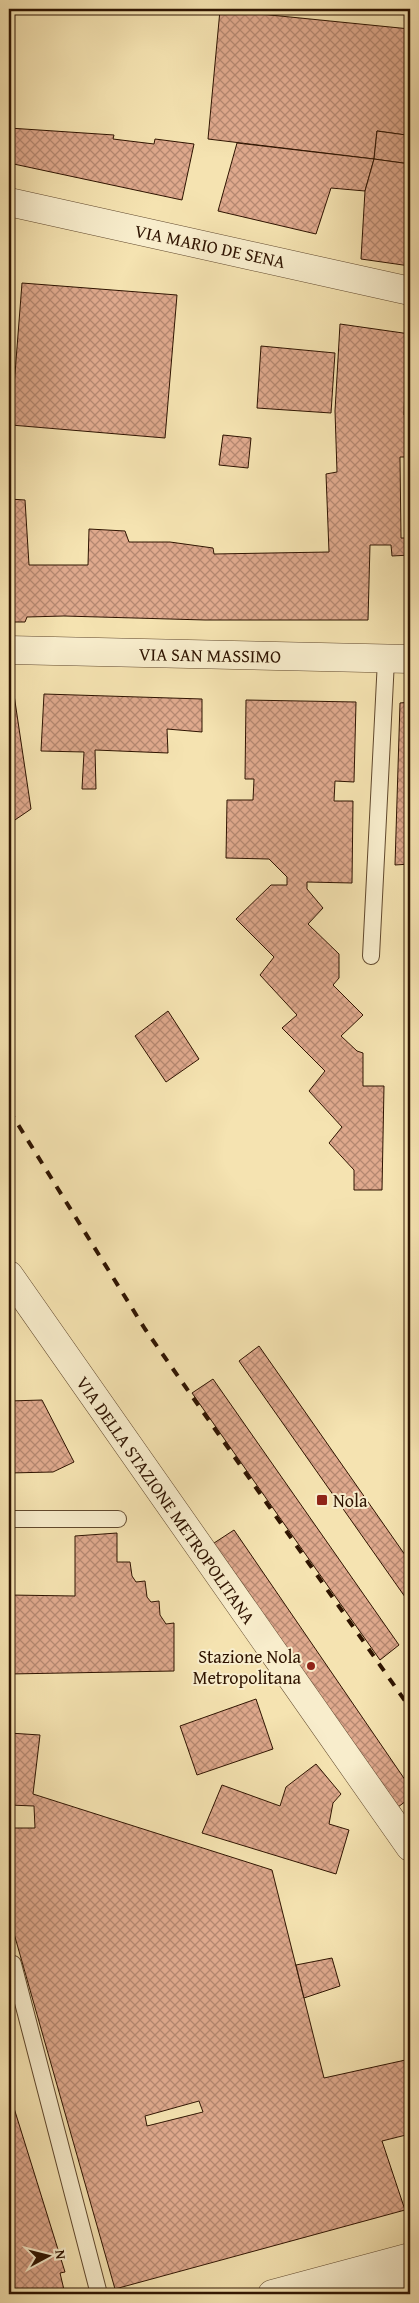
<svg xmlns="http://www.w3.org/2000/svg" width="419" height="2303" font-family="'Gentium Book Plus',serif">
  <style>
    .building { fill: url(#building-cross-hatch); stroke: #2f1401; fill-rule: evenodd }
    .lines { fill: none; stroke-linecap: round; stroke-linejoin: round }
    .service-casing { stroke: #60482d; stroke-width: 18 }
    .minor-casing { stroke: #60482d; stroke-width: 29 }
    .tertiary-casing { stroke: #60482d; stroke-width: 29 }
    .service { stroke: #f8edcc; stroke-width: 16 }
    .minor { stroke: #f8edcc; stroke-width: 28 }
    .tertiary { stroke: #f8edcc; stroke-width: 28 }
    .rail { stroke: #2f1401; stroke-width: 4; stroke-dasharray: 9 9; stroke-linecap: butt }
    .poi-dot { fill: #8f2418; stroke: #f8edcc; stroke-width: 2 }
    .labels { text-anchor: middle; dominant-baseline: central; stroke-width: 4; stroke-linejoin: round; paint-order: stroke }
    .street-label { font-size: 18px; fill: #2f1401; stroke: #f8edcc }
    .poi-label { font-size: 18px; fill: #2f1401; stroke: #f8edcc; text-anchor: start }
  </style>
  <defs>
    <pattern id="building-cross-hatch" width="8" height="8" patternUnits="userSpaceOnUse" patternTransform="scale(1.25)"><rect width="8" height="8" fill="#dfa98d"/><path d="M0 0l8 8M0 8l8-8" fill="none" stroke="#b58871"/></pattern>
  </defs>
  <rect width="100%" height="100%" fill="#f5e3b1"/>
  <filter id="stains"><feTurbulence type="fractalNoise" baseFrequency=".004" numOctaves="4"/><feColorMatrix values="0 0 0 0 .2 0 0 0 0 .09 0 0 0 0 .02 0 0 0 .5 -.17"/></filter>
  <radialGradient id="worn" r=".72"><stop offset=".6" stop-color="#630" stop-opacity="0"/><stop offset="1" stop-color="#630" stop-opacity=".3"/></radialGradient>
  <g class="building">
    <polygon points="220,10 410,29 410,99 406,135 377,131 374,159 208,139"/>
    <polygon points="407,122 410,122 410,164 374,159 377,131 406,135"/>
    <polygon points="9,128 114,135 113,139 154,144 155,139 194,144 182,200 9,163"/>
    <polygon points="237,143 374,159 365,191 331,188 316,234 218,211"/>
    <polygon points="374,159 410,164 410,266 361,259 365,191"/>
    <polygon points="22,283 177,295 165,438 11,425"/>
    <polygon points="340,324 410,334 410,358 406,358 404,415 410,415 410,457 400,457 401,538 410,538 410,555 392,556 391,545 370,545 368,620 205,620 64,616 27,617 25,622 9,622 9,499 25,500 29,565 88,565 89,529 125,531 129,542 170,542 213,548 214,554 329,552 326,474 337,472 335,411"/>
    <polygon points="261,346 335,353 331,413 257,408"/>
    <polygon points="223,435 251,438 248,468 219,465"/>
    <polygon points="410,563 410,603 408,564"/>
    <polygon points="9,687 13,688 31,809 9,824"/>
    <polygon points="44,694 202,699 202,732 167,729 168,753 95,750 96,789 82,789 84,752 41,751"/>
    <polygon points="246,700 356,702 354,782 335,781 334,801 353,801 352,883 307,882 307,889 323,908 308,924 339,954 339,978 333,985 363,1015 341,1036 357,1051 363,1053 363,1086 384,1086 382,1190 354,1190 354,1170 329,1143 342,1127 309,1091 325,1071 282,1028 297,1015 260,975 274,957 236,919 271,885 287,885 287,877 269,859 226,858 227,800 253,800 254,779 245,779"/>
    <polygon points="410,702 410,864 395,865 400,703"/>
    <polygon points="168,1011 199,1059 166,1082 135,1036"/>
    <polygon points="406,1219 410,1219 410,1262 407,1262"/>
    <rect x="408" y="1342" width="2" height="47"/>
    <polygon points="259,1346 410,1562 410,1604 239,1361"/>
    <polygon points="213,1379 399,1645 380,1660 192,1393"/>
    <polygon points="42,1400 74,1462 53,1472 9,1473 9,1401"/>
    <polygon points="234,1530 410,1787 410,1798 394,1810 211,1545"/>
    <polygon points="117,1533 117,1562 130,1562 132,1576 136,1582 145,1581 147,1597 151,1602 159,1601 160,1615 166,1624 174,1623 174,1671 9,1674 9,1595 75,1596 75,1536"/>
    <polygon points="256,1699 273,1749 197,1775 180,1726"/>
    <path d="M9,1733L40,1735L33,1794L272,1870L324,2078L410,2059V2151L406,2135L382,2141L405,2210L115,2289L13,1930L9,1931V1828H35L34,1806L9,1805ZM199,2101L203,2112L147,2126L145,2116Z"/>
    <polygon points="316,1764 341,1794 333,1803 329,1824 349,1830 336,1874 202,1833 222,1785 280,1806 286,1787"/>
    <polygon points="332,1958 340,1986 304,1998 296,1965"/>
    <polygon points="9,2092 65,2272 60,2273 65,2294 9,2294"/>
  </g>
  <g class="lines">
    <defs>
      <g id="service">
        <polyline points="371,956 386,660"/>
        <polyline points="9,1519 118,1519"/>
        <polyline points="9,1965 13,1964 99,2294"/>
      </g>
      <g id="minor">
        <polyline points="9,202 410,291"/>
        <polyline points="9,650 410,659"/>
        <polyline points="9,1275 410,1847"/>
      </g>
      <g id="tertiary">
        <polyline points="272,2294 410,2257"/>
        <polyline points="361,2294 410,2281"/>
      </g>
    </defs>
    <use href="#service" class="service-casing"/>
    <use href="#minor" class="minor-casing"/>
    <use href="#tertiary" class="tertiary-casing"/>
    <use href="#service" class="service"/>
    <use href="#minor" class="minor"/>
    <use href="#tertiary" class="tertiary"/>
    <polyline class="rail" points="9,1110 145,1329 410,1708"/>
  </g>
  <g class="poi-dot">
    <rect x="316" y="1494" width="12" height="12" rx="2.5"/>
    <circle cx="311" cy="1666" r="5"/>
  </g>
  <g class="labels">
    <g class="street-label">
      <text transform="translate(210 246) rotate(12)">VIA MARIO DE SENA</text>
      <text transform="translate(210 655) rotate(1)">VIA SAN MASSIMO</text>
      <text transform="translate(166 1500) rotate(55)">VIA DELLA STAZIONE METROPOLITANA</text>
    </g>
    <g class="poi-label">
      <text x="333" y="1500">Nola</text>
      <text x="301" y="1656" text-anchor="end">Stazione Nola<tspan x="301" dy="21">Metropolitana</tspan></text>
    </g>
  </g>
  <rect width="419" height="2303" fill="none" stroke="#f5e3b1" stroke-width="30"/>
  <rect x="10" y="10" width="399" height="2283" fill="none" stroke="#2f1401" stroke-width="2.5"/>
  <rect x="15" y="15" width="389" height="2273" fill="none" stroke="#2f1401"/>
  <g transform="translate(48 2256) rotate(83)" stroke="#f8edcc" stroke-width="4" paint-order="stroke">
  <path d="M0-4L9 19L0 12L-9 19Z" fill="#2f1401"/>
  <text y="-8" font-size="14" font-weight="bold" text-anchor="middle" fill="#2f1401">N</text>
  </g>
  <rect width="100%" height="100%" filter="url(#stains)"/>
  <rect width="100%" height="100%" fill="url(#worn)"/>
</svg>
